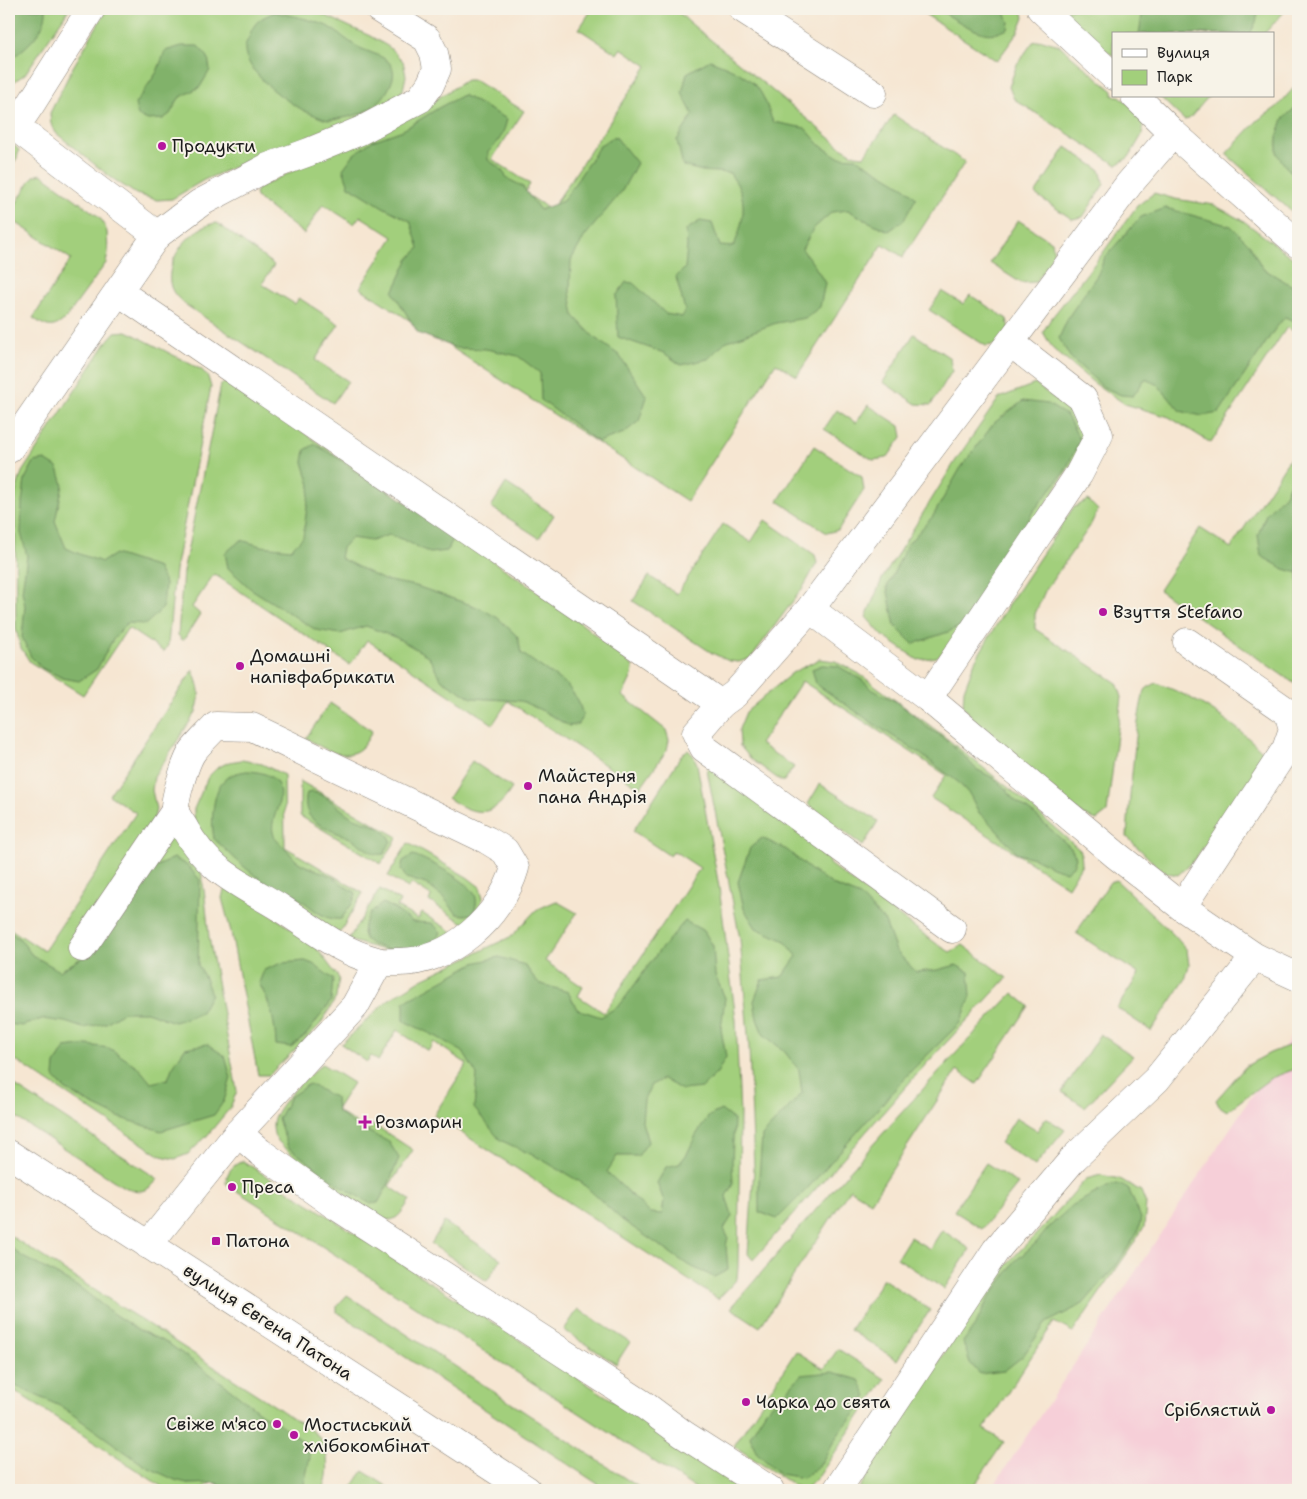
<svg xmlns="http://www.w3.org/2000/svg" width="1307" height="1499" font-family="'Shantell Sans',sans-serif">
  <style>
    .built { fill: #f6cfd8 }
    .green { fill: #a2cf7b; stroke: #5f764c }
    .forest { fill: #81b26b; stroke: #4e6744 }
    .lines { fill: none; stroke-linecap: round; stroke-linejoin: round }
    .minor-casing { stroke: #898177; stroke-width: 29 }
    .major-casing { stroke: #898177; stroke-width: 29 }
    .minor { stroke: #fff; stroke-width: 28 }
    .major { stroke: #fff; stroke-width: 28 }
    .poi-dot { fill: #b5179e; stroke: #f7f3e8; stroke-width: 2 }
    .labels { text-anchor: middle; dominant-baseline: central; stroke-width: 4; stroke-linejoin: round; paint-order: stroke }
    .poi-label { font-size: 18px; fill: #1c1c1c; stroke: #f7f3e8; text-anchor: start }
    .street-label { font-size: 18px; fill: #1c1c1c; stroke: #f7f3e8 }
  </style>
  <rect width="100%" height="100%" fill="#f7f3e8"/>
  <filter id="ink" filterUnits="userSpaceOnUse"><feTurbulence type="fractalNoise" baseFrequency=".02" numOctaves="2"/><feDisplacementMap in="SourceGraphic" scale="10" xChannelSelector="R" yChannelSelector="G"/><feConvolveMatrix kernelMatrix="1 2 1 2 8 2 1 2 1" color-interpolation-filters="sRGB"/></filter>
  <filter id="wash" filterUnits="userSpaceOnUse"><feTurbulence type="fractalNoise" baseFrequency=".0096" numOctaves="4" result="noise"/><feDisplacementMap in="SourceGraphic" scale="20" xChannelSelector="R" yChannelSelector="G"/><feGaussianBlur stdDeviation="1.12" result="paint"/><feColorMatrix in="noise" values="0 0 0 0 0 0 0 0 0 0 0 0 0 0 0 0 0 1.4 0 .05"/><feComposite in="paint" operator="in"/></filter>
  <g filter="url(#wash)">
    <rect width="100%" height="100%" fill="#f6e6d2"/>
    <polygon class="built" points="1298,1026 1298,1490 991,1490"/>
    <g class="green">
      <polygon points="9,9 69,9 25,74 15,81 9,83"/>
      <polygon points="107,9 311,9 370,36 389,47 403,61 406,76 403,90 389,105 370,117 271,151 204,180 172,199 157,200 136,194 109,176 56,133 51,124 50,113 73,67"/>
      <polygon points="592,9 675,9 689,22 841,147 855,155 864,156 894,115 965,162 903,257 883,244 797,376 776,363 687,501 360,288 393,237 360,216 354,224 323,204 304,234 256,197 255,193 258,188 424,107 466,80 474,80 524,111 492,159 530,184 525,193 551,210 647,66 621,48 617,54 579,29"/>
      <polygon points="917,9 1022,9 1024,17 1018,32 997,61"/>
      <polygon points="1057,9 1283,9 1285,11 1264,34 1113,34 1113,56"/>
      <polygon points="1042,40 1059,45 1113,91 1113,96 1120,96 1130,105 1143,123 1142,135 1129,157 1117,165 1014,99 1009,87 1017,64 1033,42"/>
      <polygon points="1298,83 1298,217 1226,154 1258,120 1277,107"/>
      <polygon points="1159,96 1209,96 1189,119 1184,120"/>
      <polygon points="9,141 19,150 17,158 9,171"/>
      <polygon points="1066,147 1100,170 1104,184 1083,217 1072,219 1035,194"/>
      <path d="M41,174L98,216L103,222L107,232L108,253L106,263L66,318C53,331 46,327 33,318L71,259L9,218V215L30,181L34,176Z"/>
      <polygon points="1154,193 1175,199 1214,205 1245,222 1298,262 1298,334 1287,327 1211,443 1169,417 1125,404 1094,383 1053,349 1043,332 1050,320 1099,258 1137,206"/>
      <polygon points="1018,220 1052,242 1054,254 1036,282 1021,283 990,263"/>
      <path d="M217,223L274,265L262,284L295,304L299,298L339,324L315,360L348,381L333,403L186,305C179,299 174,295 171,287C163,261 192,225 217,223Z"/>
      <polygon points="942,291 963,304 970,295 1007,319 1009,328 999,344 986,346 929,310"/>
      <polygon points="127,331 202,370 208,377 211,387 175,570 168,645 164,652 128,628 83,695 30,662 21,648 16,629 15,494 22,472 108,340 115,332"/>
      <polygon points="914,334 950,358 952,371 931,405 916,404 883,382"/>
      <path d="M229,382L565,610L633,666C634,677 626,686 623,696L666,730L669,740L667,750L640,788L508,701L493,724L367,640L350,665L214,574L192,607L200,614L183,641L178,635L183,572L221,384Z"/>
      <polygon points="1035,384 1079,416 1083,432 1080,451 961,635 937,657 918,660 883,636 866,617 882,579 956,460 999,398"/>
      <polygon points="868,405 900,426 902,437 887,458 873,460 824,429 837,410 856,423"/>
      <polygon points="814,446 862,477 864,490 838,530 827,533 778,501"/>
      <polygon points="1298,446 1298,680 1295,684 1159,590 1200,528 1231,548"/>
      <polygon points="506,483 554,515 539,538 491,507"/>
      <polygon points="1088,500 1098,510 1090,526 1045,591 1035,614 1035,629 1117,683 1122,697 1107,812 1097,820 1083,815 976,722 963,706 964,690 975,661 1010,602 1073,508"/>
      <polygon points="765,520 815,555 817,563 804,586 751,658 739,662 729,661 712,653 633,601 649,576 677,594 723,524 751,542"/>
      <polygon points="819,659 835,661 858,673 936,730 1015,793 1081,851 1082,864 1068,887 931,798 946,775 802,681 760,744 794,767 784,781 781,781 751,759 740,746 739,729 746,712 792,673"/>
      <path d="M193,670C199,688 202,693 196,712L154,777L152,790L156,809L153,824L170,836L180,837L199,858L205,897L209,937L237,1091L230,1108L206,1137L188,1154L175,1159L161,1156L9,1056V928L44,951L136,813L109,795Z"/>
      <path d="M1156,683C1196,697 1232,721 1262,751L1259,772L1244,795L1193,861L1178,875L1163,872L1127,837C1128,816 1137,700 1146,689C1148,687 1153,685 1156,683Z"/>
      <path d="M330,703L372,731C369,737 366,743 361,748C344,763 321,747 306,738Z"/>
      <polygon points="688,750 693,755 697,764 719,887 736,1020 740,1115 738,1267 737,1279 718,1299 434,1115 467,1064 434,1042 428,1051 397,1030 378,1061 371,1056 367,1062 341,1044 388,1000 422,979 512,936 536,910 556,901 577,913 545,961 583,987 578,996 604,1013 700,868 674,851 670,856 633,831 683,753"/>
      <polygon points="242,760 262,764 284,775 285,847 363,893 339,934 220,861 194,820 194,809 208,777 217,768 229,762"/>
      <path d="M472,761L512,788C494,818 476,817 448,798Z"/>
      <polygon points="715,763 832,849 829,857 829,864 937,944 950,952 963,945 1007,978 926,1064 753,1260 748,1254 754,1168 749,1047 740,939 707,770"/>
      <polygon points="300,781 398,837 381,864 300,816"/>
      <polygon points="820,784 878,821 863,846 808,804"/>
      <polygon points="408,843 467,877 480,887 483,898 479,909 465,924 429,901 431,896 412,884 408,888 388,876"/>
      <polygon points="1116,880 1173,934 1187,950 1189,965 1185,980 1151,1031 1117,1008 1139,974 1076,933 1110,882"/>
      <polygon points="230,885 315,946 339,978 336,998 320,1025 269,1075 258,1075 231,932 222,898 224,890"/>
      <polygon points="380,889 400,901 397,907 418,919 422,913 456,934 401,955 348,940"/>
      <path d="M1013,993L1029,1006L977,1084L957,1070L871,1202L850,1189L760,1327L731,1308C823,1201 915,1094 1013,993Z"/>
      <polygon points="1100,1034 1133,1056 1085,1107 1062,1092"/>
      <polygon points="1298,1042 1298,1068 1271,1078 1227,1111 1219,1106 1216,1100 1246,1066 1270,1053"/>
      <path d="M322,1064L353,1083L336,1110L368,1131L373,1124L413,1150L389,1186L410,1200C405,1207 399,1220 389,1220C377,1221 281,1150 275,1137C274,1135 273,1129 273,1126C272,1107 309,1076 322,1064Z"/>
      <path d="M9,1082L158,1179C146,1194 138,1193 122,1186L9,1113Z"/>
      <polygon points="1016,1118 1037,1131 1046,1118 1065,1130 1035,1166 1000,1143"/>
      <path d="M243,1161L751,1490H698L226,1184C226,1173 232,1165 243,1161Z"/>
      <polygon points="986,1163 1018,1184 982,1229 954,1211"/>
      <polygon points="1101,1175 1120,1179 1141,1191 1146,1204 1144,1227 1128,1252 1073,1332 1054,1322 984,1429 1004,1442 971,1490 858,1490 979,1298 996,1275 1046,1224 1086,1179"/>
      <polygon points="444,1222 501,1259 487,1281 431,1244"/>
      <polygon points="942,1230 970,1249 944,1289 897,1258 910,1237 930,1249"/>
      <path d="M9,1235L278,1408C290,1417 306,1425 317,1435C329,1446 331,1477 322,1490H226L213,1482L199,1490H167L9,1387Z"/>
      <polygon points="883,1279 930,1310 897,1360 850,1330"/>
      <polygon points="347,1295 643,1490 607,1490 337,1312 337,1306"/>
      <polygon points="578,1309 630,1342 616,1364 564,1330"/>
      <polygon points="838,1349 885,1379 819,1476 809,1486 802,1489 793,1485 734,1446 796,1351 824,1369"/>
      <polygon points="363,1471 393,1490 350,1490"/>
    </g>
    <g class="forest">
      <path d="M9,9H46C47,30 27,47 12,58H9Z"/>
      <path d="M937,9H1004L1009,22L1008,29C1001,32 992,35 984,33C968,29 952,17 937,9Z"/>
      <polygon points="1143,9 1259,9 1256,22 1250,34 1139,34"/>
      <path d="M275,12C290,15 313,20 327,26C338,32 347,41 358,47C367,52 386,56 391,65C397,74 391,85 386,93C377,108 359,116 342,118C338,119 334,120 330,120C323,120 316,115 309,113C289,104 243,72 245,47C245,44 248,40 249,37C254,21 261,18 275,12Z"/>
      <polygon points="182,46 198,46 208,57 210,70 200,87 179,98 170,114 163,119 148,120 138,116 135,104 157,72 165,51"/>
      <path d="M710,60C725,66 742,72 754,84C764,93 768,110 773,122L805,128L821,146L838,157L856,158L906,188L916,198L904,220L889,231L865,220L848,210L832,212L814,228L802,249L814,265L825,283L820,307L805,318L776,323L725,342L708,359L681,365L664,353L618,337L616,296L626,282L633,283L666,314L682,317L685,310L676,277L685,268L687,246L686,230L700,221L712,223L720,246L733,247C741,231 747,208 740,190C738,184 733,179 730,173L702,171L683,166L677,140L693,115L682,93L687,73Z"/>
      <path d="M463,95L507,119C504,133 499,143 488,152V160L500,168L508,179L522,186L540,210L563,201L580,176L600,145L615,136L637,163L622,191L585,236L571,260L570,292L574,316L595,338L619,355L647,397L639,421L624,433L598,442L541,400L540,373L518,356L486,349L456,348L418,333L393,292L408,260L419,248L410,221L383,207L349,186L343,169L354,154L372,141L403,130L440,107Z"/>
      <polygon points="1298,105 1298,179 1286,167 1277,154 1277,137 1283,119"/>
      <polygon points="1166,208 1231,226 1250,245 1262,268 1296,288 1298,288 1298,323 1285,317 1275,329 1219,413 1202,416 1180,411 1158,385 1145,379 1133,396 1121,395 1103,387 1070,357 1059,338 1069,316 1098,274 1105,257 1141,217"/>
      <polygon points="1023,401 1048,404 1067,416 1080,440 1065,471 1032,513 1019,542 992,575 967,623 948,632 913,644 895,626 887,587 907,545 933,516 960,469 994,423"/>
      <polygon points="315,444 338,458 366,479 397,496 454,537 447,551 430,553 404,540 389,535 371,541 351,538 342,548 340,558 384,580 416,586 480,608 498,618 518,637 521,653 567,685 578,700 583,715 579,724 569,726 543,711 521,701 472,698 442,680 428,656 397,638 366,626 340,634 316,630 251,589 228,568 225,553 241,540 261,546 291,549 303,537 310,485 303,462 305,450"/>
      <polygon points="45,460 58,468 63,485 55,521 66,548 82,555 102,562 115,554 158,568 165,584 163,608 146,624 127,623 112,641 97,669 79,681 63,678 42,668 31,657 22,637 25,606 22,591 27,556 21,533 22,503 25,479 34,462"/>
      <polygon points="1298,466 1298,573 1284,569 1261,556 1258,535 1266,514 1285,494"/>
      <polygon points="822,665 838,666 862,680 873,690 895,701 913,714 928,728 940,735 965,757 976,769 993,778 1007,790 1013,799 1035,815 1071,848 1076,857 1073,866 1066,872 1052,867 1034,858 1018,854 988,821 979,813 970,795 958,782 919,753 874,724 816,684 812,669"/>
      <path d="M247,771C270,772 285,780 278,806C275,816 270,825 274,836C277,842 282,845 287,850C290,853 293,858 297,861C308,869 324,871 336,879C342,884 347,889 355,892L356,894L352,904L341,919C323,921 311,906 297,897C286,890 273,888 262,880C244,869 230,853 214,839C212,827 212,816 214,804C218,782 225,774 247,771Z"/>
      <path d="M312,792C327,794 339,809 352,817C360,821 370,822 378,827C383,831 390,835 391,841L384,854C379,855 374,854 369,851C363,847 357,842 350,838C337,832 318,828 309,815C305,808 305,800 307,793Z"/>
      <polygon points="762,838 787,850 812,871 835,886 860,896 885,922 896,951 916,972 938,970 956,965 969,972 971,996 961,1022 911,1071 807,1189 777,1219 759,1212 759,1178 762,1136 802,1093 799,1070 784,1051 763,1034 757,1019 754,1001 762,980 782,977 797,956 785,941 756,928 744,909 738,882 750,848"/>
      <path d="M413,855C428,860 469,881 475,895C478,902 475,909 473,914L465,915L457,914L444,898L426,884L406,878L401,869L403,861Z"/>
      <polygon points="174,858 188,866 200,880 198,965 205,978 211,994 201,1012 184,1019 174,1022 147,1012 123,1012 106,1023 83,1028 65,1022 42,1019 22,1026 9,1024 9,932 20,939 32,955 60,971 83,957 140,884 155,867"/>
      <polygon points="383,903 393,908 413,922 432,923 441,932 436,942 428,946 389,950 371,944 365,939 363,933 364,925 371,912"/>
      <polygon points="685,921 704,931 713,946 715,975 725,998 721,1029 726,1057 717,1073 702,1088 682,1090 663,1079 651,1085 644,1100 642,1122 648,1142 638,1156 617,1156 607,1172 650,1213 662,1214 664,1201 657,1183 666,1167 679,1164 687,1154 696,1135 709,1116 721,1110 734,1120 732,1162 733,1184 726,1196 732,1216 724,1229 728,1237 726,1246 728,1270 714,1277 688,1265 622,1220 582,1183 539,1158 500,1140 474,1108 477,1075 463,1052 437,1037 404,1021 404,1002 474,963 499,957 525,965 538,983 568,992 577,1009 601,1017 620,1005 659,951"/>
      <path d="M305,961L313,964L333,979L331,1001L307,1034L291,1047L276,1045C275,1021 271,1005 259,983L264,970L282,963Z"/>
      <polygon points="207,1044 225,1056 231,1078 224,1101 214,1115 161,1131 118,1117 91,1104 65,1089 54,1077 55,1064 65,1048 87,1045 109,1048 138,1067 151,1083 168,1079 172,1068 185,1048"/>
      <polygon points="309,1084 336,1098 337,1111 353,1124 389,1142 399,1158 389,1183 378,1203 369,1203 339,1185 288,1147 278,1119 290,1097"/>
      <polygon points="1111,1185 1123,1185 1129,1190 1141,1218 1138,1232 1116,1266 1083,1304 1046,1323 1023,1356 1004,1371 980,1374 970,1363 963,1342 976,1324 987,1301 1004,1278 1014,1262 1036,1243 1051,1225 1073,1205"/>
      <polygon points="9,1246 23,1257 57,1275 83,1290 115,1315 137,1329 169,1344 224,1384 262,1414 280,1424 305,1443 310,1457 303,1490 237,1490 215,1483 191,1484 175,1480 145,1466 62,1407 9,1383"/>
      <polygon points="833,1372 859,1380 867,1396 856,1413 840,1431 820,1465 803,1478 780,1474 756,1452 750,1436 766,1410 785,1393 801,1375"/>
    </g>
  </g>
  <g filter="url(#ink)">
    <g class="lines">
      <defs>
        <g id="minor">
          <polyline points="743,9 873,93"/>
          <polyline points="1041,9 1113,76"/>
          <polyline points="1135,96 1173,133 1298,244"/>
          <polyline points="9,122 157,235 9,449"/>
          <polyline points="16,126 31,104 91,9"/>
          <polyline points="157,235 200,203 268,167 309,152 360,131 420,99 430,85 437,69 434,53 427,39 379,9"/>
          <polyline points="119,292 721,704 735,694 810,609 1129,184 1173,133"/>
          <polyline points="810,609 928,698 1116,855 1182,907 1255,957 1298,977"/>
          <polyline points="928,698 1079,474 1099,435 1083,399 1011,343"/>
          <polyline points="721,704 696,733 704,748 952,929"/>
          <path d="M216,726L252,727L487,840L505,851L515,868C501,917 449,964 396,962C390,962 383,963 377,961C338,951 312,928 279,907C241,884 207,870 185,829C182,824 177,817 175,812C173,802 186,760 193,751C200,742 209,734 216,726Z"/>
          <polyline points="1182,907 1286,749 1293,729 1288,712 1187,642"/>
          <polyline points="82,948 175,811"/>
          <polyline points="238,1133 260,1152 333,1204 644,1405 683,1434 770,1490"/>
          <polyline points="148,1245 238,1133 355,1006 379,962"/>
          <polyline points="837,1490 996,1250 1074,1158 1157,1079 1255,957"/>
        </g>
        <polyline id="major" points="9,1154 527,1490"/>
      </defs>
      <use href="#minor" class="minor-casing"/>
      <use href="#major" class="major-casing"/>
      <use href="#minor" class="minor"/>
      <use href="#major" class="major"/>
    </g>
  </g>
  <g class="poi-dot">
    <circle cx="162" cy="146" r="5"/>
    <circle cx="1103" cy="612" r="5"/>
    <circle cx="240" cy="666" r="5"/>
    <circle cx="528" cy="786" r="5"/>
    <path d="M362.5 1114.5h5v5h5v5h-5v5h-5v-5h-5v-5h5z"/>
    <circle cx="232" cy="1187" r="5"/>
    <rect x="211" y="1236" width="10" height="10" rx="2.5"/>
    <circle cx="746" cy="1402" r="5"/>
    <circle cx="1271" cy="1410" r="5"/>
    <circle cx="277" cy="1424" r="5"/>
    <circle cx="294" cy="1435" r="5"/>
  </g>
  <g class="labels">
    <g class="poi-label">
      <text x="172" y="146">Продукти</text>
      <text x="1113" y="612">Взуття Stefano</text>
      <text x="250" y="656">Домашні<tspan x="250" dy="21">напівфабрикати</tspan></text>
      <text x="538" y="776">Майстерня<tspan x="538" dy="21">пана Андрія</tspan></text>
      <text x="375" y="1122">Розмарин</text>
      <text x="242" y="1187">Преса</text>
      <text x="226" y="1241">Патона</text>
      <text x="756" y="1402">Чарка до свята</text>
      <text x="1261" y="1410" text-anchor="end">Сріблястий</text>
      <text x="267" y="1424" text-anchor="end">Свіже м'ясо</text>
      <text x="304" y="1425">Мостиський<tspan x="304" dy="21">хлібокомбінат</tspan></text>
    </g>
    <g class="street-label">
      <text transform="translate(268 1322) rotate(33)">вулиця Євгена Патона</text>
    </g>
  </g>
  <rect width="1307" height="1499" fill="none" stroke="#f7f3e8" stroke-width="30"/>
  <rect x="1112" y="32" width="162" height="65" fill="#f7f3e8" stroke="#9f9d96"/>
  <rect x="1122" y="49" width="25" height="8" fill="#ffffff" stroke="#9f9d96"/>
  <text x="1157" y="58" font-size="15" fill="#1c1c1c">Вулиця</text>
  <rect x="1122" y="70" width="25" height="15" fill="#a2cf7b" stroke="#9f9d96"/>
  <text x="1157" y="82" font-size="15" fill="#1c1c1c">Парк</text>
</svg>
